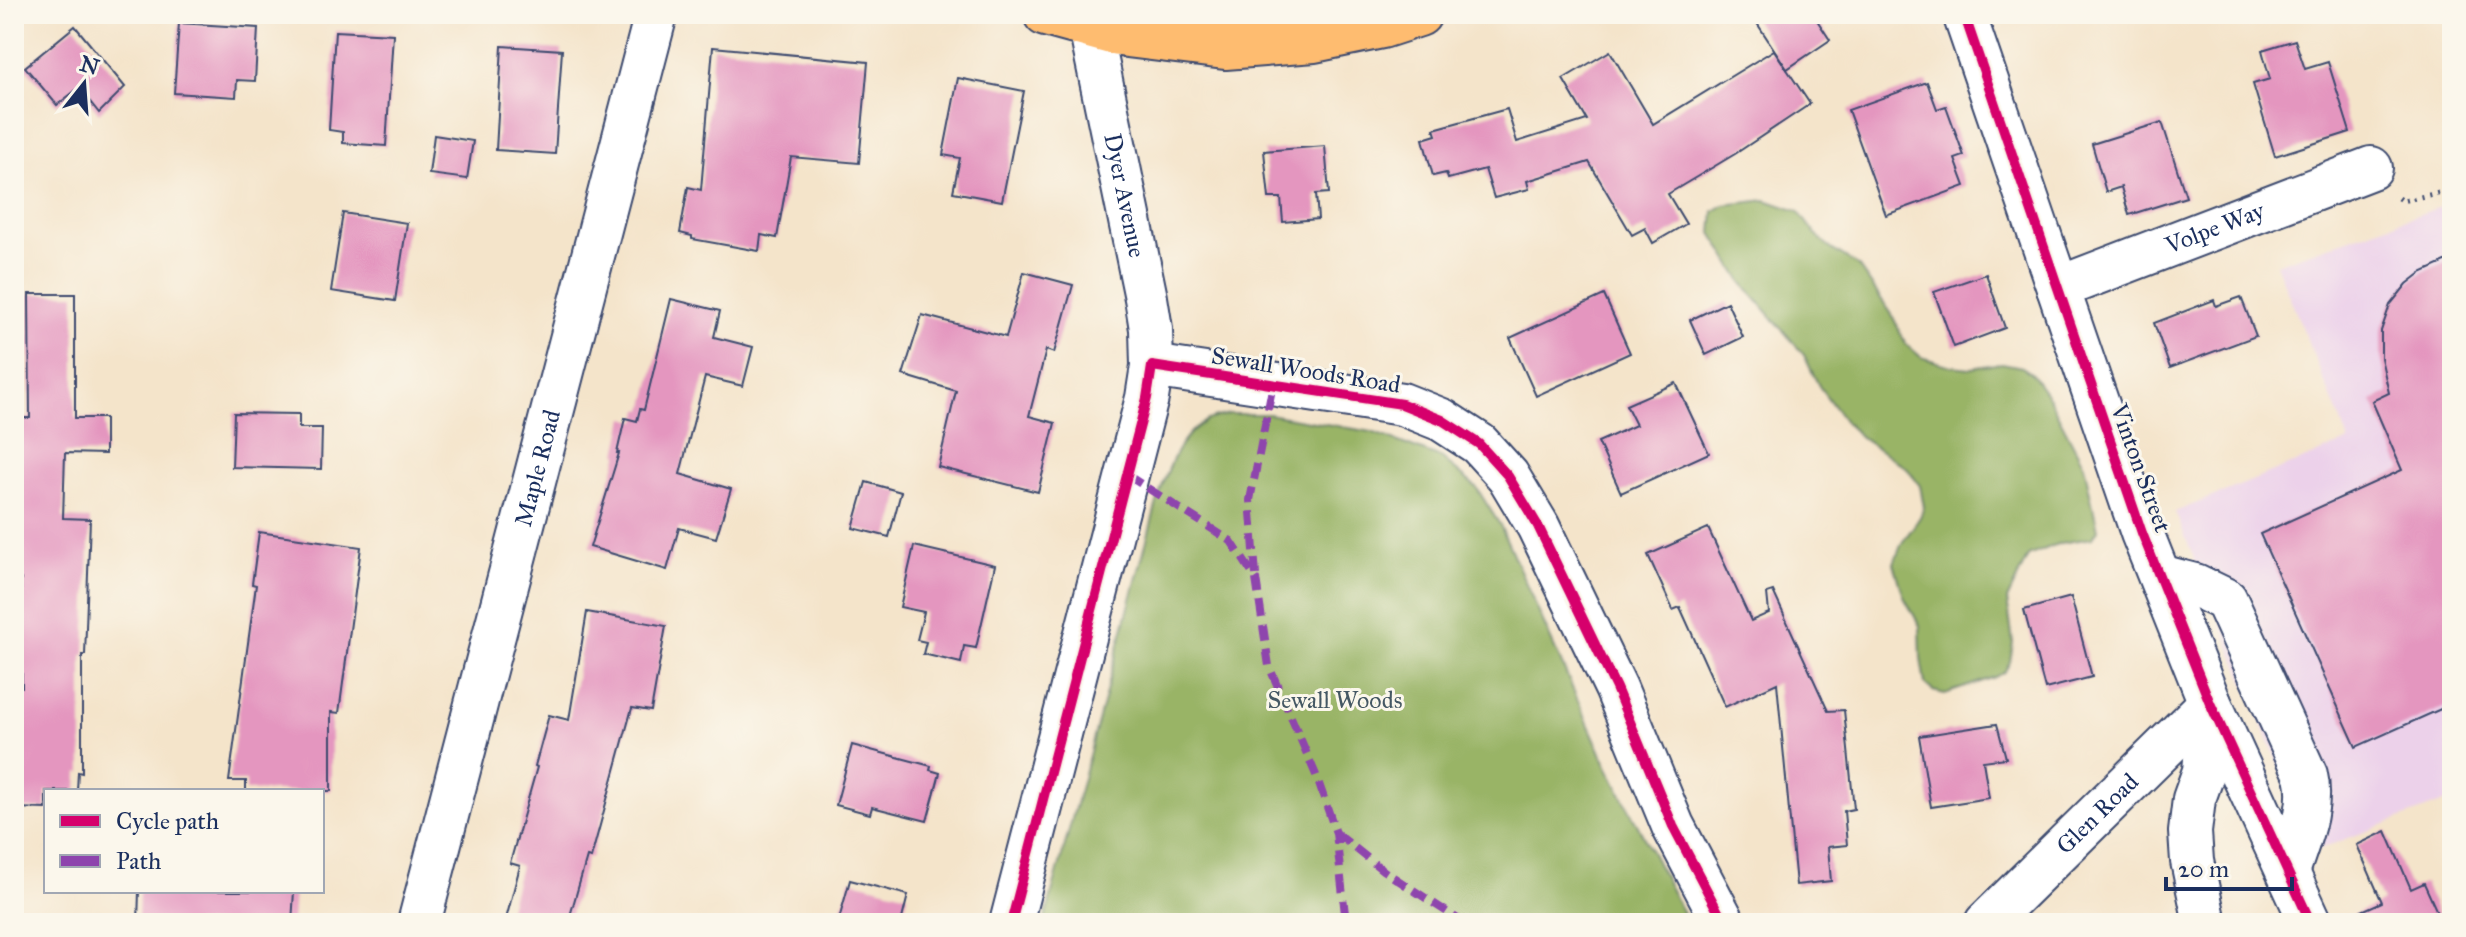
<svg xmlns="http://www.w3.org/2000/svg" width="2466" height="937" font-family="'IM FELL Great Primer',serif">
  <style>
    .built { fill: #ecd1ea }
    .forest { fill: #99b466; stroke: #5a7262; stroke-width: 2 }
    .building { fill: #e496bf }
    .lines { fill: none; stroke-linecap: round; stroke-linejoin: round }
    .minor-casing { stroke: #3c4a6e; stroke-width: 46 }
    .major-casing { stroke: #3c4a6e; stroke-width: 48 }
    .path { stroke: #3c4a6e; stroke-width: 5; stroke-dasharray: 2 6; stroke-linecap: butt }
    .minor { stroke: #fff; stroke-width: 42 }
    .major { stroke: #febc70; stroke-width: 44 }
    .quiet { stroke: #8e44ad; stroke-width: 8; stroke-dasharray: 16 8; stroke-linecap: butt }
    .cycleway-casing { stroke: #fbf7ec; stroke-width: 15 }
    .cycleway { stroke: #d6006c; stroke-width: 10 }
    .labels { text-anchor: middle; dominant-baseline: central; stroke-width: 6; stroke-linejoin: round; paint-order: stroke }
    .street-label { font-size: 24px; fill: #1b2f5e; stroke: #fbf7ec }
    .park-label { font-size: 24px; fill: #455864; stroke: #fbf7ec }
  </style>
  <rect width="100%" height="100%" fill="#fbf7ec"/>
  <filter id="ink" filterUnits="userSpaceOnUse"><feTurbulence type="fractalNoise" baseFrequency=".0125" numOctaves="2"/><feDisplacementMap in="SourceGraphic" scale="16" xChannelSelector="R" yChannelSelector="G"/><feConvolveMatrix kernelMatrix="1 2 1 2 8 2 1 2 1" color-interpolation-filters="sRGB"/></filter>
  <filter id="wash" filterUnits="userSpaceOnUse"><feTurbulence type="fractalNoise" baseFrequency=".006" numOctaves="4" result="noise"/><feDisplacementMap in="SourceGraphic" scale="32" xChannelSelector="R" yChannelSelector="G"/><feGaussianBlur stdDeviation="1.8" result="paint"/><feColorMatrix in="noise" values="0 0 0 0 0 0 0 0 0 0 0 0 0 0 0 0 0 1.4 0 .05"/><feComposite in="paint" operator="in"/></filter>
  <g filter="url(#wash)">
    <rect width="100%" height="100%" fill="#f4e4ca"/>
    <polygon class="built" points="2452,203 2452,799 2314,851 2175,512 2349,441 2276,264"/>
    <g class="forest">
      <polygon points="1766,200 1798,211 1816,235 1830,248 1858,266 1891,313 1906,344 1921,357 1951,366 1971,368 2002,363 2022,367 2031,373 2049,398 2084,465 2098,530 2092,538 2060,543 2028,556 2007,600 2013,642 2010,662 2005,671 1995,677 1945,694 1933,691 1925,684 1921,659 1920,626 1904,597 1894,563 1902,543 1920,517 1924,507 1920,486 1907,468 1863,439 1846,423 1819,386 1804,355 1742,282 1712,233 1714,211 1724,205"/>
      <path d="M1230,414H1268L1372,432L1441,458L1476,487L1500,525L1606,764L1688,923H1044L1159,495C1168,469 1179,435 1206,421C1213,417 1222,416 1230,414Z"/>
    </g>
    <g id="blocks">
      <g class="building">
        <polygon points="1751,14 1813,14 1830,40 1787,69"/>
        <polygon points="179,23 258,28 255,81 237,80 236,97 174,93"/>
        <polygon points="75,26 125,87 99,113 79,88 57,105 25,67"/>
        <polygon points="335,31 393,34 386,146 343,143 343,132 329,130"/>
        <polygon points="2295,40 2305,69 2328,62 2350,132 2275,156 2253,84 2270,79 2262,50"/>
        <polygon points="502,46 562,50 555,154 496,150"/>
        <polygon points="713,47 868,62 859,163 791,157 777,238 761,235 759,251 692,239 692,236 680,233 688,187 701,190"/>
        <polygon points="1774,50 1810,104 1735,154 1668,194 1686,224 1653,243 1645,228 1632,235 1589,162 1527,181 1529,189 1494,198 1485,169 1448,179 1446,173 1433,176 1423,139 1436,135 1434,129 1507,109 1517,142 1587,120 1563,79 1610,51 1653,124"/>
        <polygon points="958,78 1024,91 1002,201 953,192 960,158 943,155"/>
        <polygon points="1927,82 1937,109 1946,106 1964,156 1955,159 1965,186 1886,215 1848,110"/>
        <polygon points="2162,122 2186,197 2129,215 2121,187 2106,192 2092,144"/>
        <polygon points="434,135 473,141 467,179 429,174"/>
        <polygon points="1325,146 1329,193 1316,194 1318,219 1283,222 1281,198 1269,198 1264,151"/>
        <polygon points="343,213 407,223 395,301 331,291"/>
        <polygon points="2452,259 2452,704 2356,747 2260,534 2402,470 2372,401 2389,393 2381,358 2381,331 2390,305 2407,284 2421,273"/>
        <polygon points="1024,272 1073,285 1054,353 1046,350 1029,416 1055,423 1038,492 938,467 956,391 903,375 922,315 1006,337"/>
        <polygon points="1986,274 2005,328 1954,347 1934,292"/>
        <polygon points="29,294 75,294 75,418 105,418 105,454 65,453 63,518 90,519 85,655 82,655 82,773 78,772 77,791 46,791 46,809 14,808 14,687 22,687 21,579 14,577 14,418 30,418"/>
        <polygon points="1604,295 1630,353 1536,396 1510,338"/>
        <polygon points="2241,297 2256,336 2170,368 2154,323 2214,300 2216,306"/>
        <polygon points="671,299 720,311 714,337 753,347 743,386 705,377 680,474 731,489 716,538 679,528 667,570 590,547 619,453 617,453 625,418 637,421 640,409 644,410"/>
        <polygon points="1727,302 1743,337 1706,355 1690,320"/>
        <polygon points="1676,383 1709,453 1621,493 1598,442 1636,425 1626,405"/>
        <polygon points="234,413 299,414 299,428 322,428 321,469 232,467"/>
        <polygon points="866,482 901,492 889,537 853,528"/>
        <polygon points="1708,528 1751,621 1769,613 1767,593 1773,591 1828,711 1844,710 1854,809 1844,811 1847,845 1828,847 1831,881 1796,885 1777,683 1725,707 1680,607 1673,610 1648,555"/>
        <polygon points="259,532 361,547 339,713 331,712 331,791 246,791 246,781 229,781 256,585 252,584"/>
        <polygon points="914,546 995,565 976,648 964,646 961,663 923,654 926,642 917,640 924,612 900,607"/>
        <polygon points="2071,597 2092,677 2045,689 2024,610"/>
        <polygon points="587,612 666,626 651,711 632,708 591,858 587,857 568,923 505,923 520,866 510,863 537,767 535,766 549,715 569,720"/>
        <polygon points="1997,724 2006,758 1983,761 1989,798 1931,807 1919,736"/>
        <polygon points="852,745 931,766 930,770 940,773 927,821 872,807 870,814 836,805"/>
        <polygon points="2386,831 2411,889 2424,883 2442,923 2335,923 2382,902 2357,845"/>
        <polygon points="850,880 908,895 901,923 838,923"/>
        <polygon points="139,891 294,891 292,923 138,923"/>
      </g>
    </g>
  </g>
  <g filter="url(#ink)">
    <use href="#blocks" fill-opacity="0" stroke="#3c4a6e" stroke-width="2"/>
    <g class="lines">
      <defs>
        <g id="minor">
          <polyline points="1964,14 2142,533 2210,703 2311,923"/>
          <path id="s1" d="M1090,27L1146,298L1151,329L1152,366"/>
          <path id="s2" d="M2058,288L2371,168"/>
          <path d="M2160,576L2195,585L2226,600L2306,775C2314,808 2298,841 2288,872"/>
          <path id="s3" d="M419,923L656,14"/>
          <polyline points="1011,923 1147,398 1152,366 1402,404 1442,420 1479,444 1508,476 1538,526 1616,688 1673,826 1724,923"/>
          <path id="s4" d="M1986,923L2210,703"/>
          <polyline points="2205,923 2192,861 2190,832 2194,799 2204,771 2210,704"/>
        </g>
        <polyline id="major" points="1046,14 1119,34 1225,47 1314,40 1382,26 1419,14"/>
      </defs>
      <use href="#minor" class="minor-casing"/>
      <use href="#major" class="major-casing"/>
      <polyline class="path" points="2398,198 2402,201 2452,190"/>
      <use href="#minor" class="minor"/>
      <use href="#major" class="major"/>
      <g class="quiet">
        <polyline points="1127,475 1231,541 1256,579 1269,666 1316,775 1336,833 1346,923"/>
        <polyline points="1256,575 1250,500 1273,384"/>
        <polyline points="1336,833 1384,871 1464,923"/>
      </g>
      <defs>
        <g id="cycleway">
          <polyline points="1964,14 2142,533 2210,703 2311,923"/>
          <polyline points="1011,923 1147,398 1152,366 1402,404 1442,420 1479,444 1508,476 1538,526 1616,688 1673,826 1724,923"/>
        </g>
      </defs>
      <use href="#cycleway" class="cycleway-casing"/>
      <use href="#cycleway" class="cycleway"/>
    </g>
  </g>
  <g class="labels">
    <g class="street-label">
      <text stroke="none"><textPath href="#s1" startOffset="172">Dyer Avenue</textPath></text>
      <text stroke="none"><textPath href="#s2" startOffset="168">Volpe Way</textPath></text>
      <text transform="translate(1306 370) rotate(9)">Sewall Woods Road</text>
      <text stroke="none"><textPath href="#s3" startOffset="470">Maple Road</textPath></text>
      <text transform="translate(2141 468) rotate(70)">Vinton Street</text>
      <text stroke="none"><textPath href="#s4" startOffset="156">Glen Road</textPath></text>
    </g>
    <g class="park-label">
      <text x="1335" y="700">Sewall Woods</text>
    </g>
  </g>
  <rect width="2466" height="937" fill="none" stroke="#fbf7ec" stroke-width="48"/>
  <rect x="44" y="789" width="280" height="104" fill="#fbf7ec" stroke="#a1a7b3" stroke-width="2"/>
  <rect x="60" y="815" width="40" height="12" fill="#d6006c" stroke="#a1a7b3" stroke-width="2"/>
  <text x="116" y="829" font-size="24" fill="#1b2f5e">Cycle path</text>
  <rect x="60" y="855" width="40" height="12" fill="#8e44ad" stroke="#a1a7b3" stroke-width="2"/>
  <text x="116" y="869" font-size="24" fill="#1b2f5e">Path</text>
  <g transform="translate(84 84) rotate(17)" stroke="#fbf7ec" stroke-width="6" paint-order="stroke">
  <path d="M0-6L14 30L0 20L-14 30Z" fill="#1b2f5e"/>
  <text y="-12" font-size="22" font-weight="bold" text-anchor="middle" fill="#1b2f5e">N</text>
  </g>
  <path d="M2166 877v12h126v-12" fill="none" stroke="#1b2f5e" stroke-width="4"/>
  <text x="2178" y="877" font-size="24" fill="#1b2f5e" stroke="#fbf7ec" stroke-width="6" paint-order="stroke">20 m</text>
</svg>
